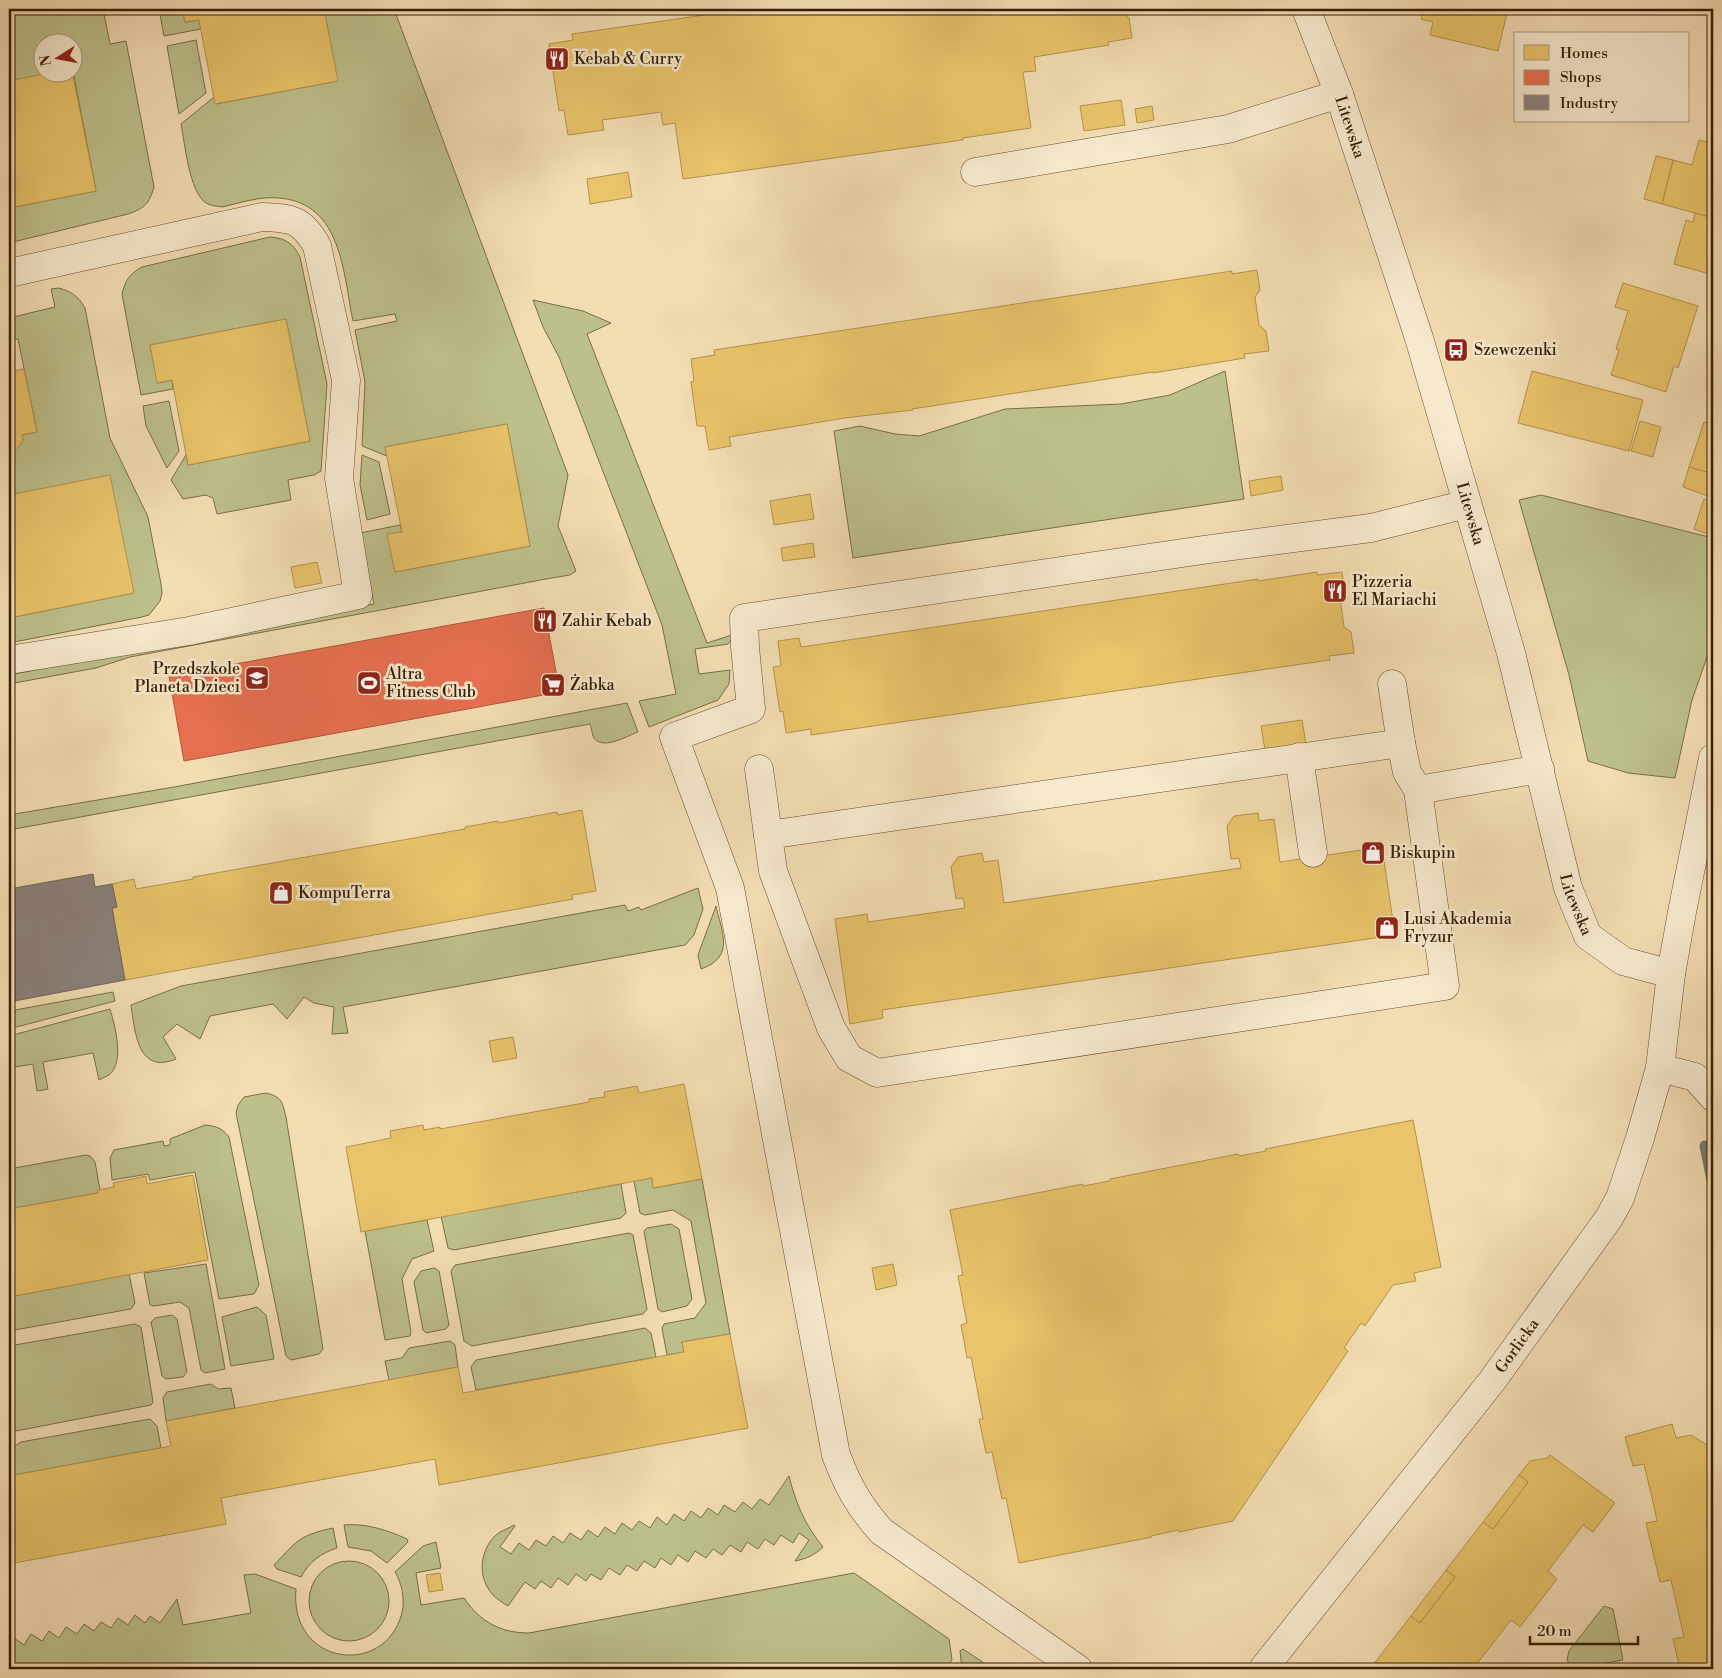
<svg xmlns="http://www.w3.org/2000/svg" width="1722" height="1678" font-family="'Libre Bodoni',serif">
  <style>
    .green { fill: #bdc08b; stroke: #7a6e47 }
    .homes { fill: #e9c46a; stroke: #b4924b }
    .shops { fill: #e76f51; stroke: #b2563a }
    .industry { fill: #8a817c; stroke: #716358 }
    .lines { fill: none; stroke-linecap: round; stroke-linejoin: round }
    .stream { stroke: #747b6d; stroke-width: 11 }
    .minor-casing { stroke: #664d2f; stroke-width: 29 }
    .minor { stroke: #f7e9ce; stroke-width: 28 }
    .labels { text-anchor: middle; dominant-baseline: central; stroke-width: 5; stroke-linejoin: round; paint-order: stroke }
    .poi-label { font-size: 16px; fill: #371d03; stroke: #f7e9ce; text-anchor: start }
    .street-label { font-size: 16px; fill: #371d03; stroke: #f7e9ce }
  </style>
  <rect width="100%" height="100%" fill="#f3ddb3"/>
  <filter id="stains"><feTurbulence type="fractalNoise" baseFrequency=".004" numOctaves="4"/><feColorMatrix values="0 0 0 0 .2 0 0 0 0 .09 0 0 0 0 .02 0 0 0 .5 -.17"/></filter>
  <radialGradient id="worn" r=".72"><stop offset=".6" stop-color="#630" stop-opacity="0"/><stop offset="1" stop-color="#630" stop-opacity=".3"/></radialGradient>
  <g class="green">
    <path d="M9,9H54L56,15L103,9L110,44L126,41L154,187C149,204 145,208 128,214L9,243V208L96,191L73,71L72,42H42V72L54,73L9,81Z"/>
    <polygon points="159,9 182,9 185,22 199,20 201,29 164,36"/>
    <path d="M324,9H394L568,475L558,526L576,571L570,575L546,579L130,657L96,668L9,684V675L374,604L360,533L400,525L402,532L388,535L395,572L530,546L507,424L385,447L387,456L362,446L365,382L355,330L397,321L395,314L353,321C343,273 342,203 279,198C260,196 240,203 222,207C217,206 211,206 206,203C189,192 185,143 181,124L214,97L216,104L337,81Z"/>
    <polygon points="196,40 206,93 179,114 167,46"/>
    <path d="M270,237C285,238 293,243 300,257L327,384L321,471L314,475L288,480L291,500L217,514L213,498L206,495L183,499L171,480L186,455L188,465L310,441L286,319L150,345L158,383L172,380L173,389L141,395L122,294C125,281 130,273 142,267Z"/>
    <path d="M59,288C72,292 78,296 85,308L110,438L148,517L161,584L162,593L160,601L149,615L142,617L9,643V618L133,593L12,495L9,480V449L18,447L23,440L22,435L37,432L18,339L9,340V318L55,307L51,289Z"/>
    <polygon points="533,300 583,311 611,323 587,334 707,643 735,634 728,644 695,649 699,674 730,670 729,684 718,700 649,727 639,701 676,694 662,625 559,357 543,327"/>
    <polygon points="1225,371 1244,499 853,558 834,431 860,426 895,434 919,436 1005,409 1121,404 1170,395"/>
    <polygon points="169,401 179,451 167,468 146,426 143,406"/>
    <polygon points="362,455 379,462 390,514 367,520 360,485"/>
    <polygon points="1541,495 1713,538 1713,640 1692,700 1675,778 1628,773 1588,761 1569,675 1519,500"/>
    <path d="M627,703L638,732C627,736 600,752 593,736C592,732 591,727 590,724L9,830V815L174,787Z"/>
    <path d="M698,888L703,909L694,935L685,945L343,1007L348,1033L332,1034L334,1007L314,1003L304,997L287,1019L273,1004L210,1016L200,1039L177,1024L163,1037L176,1059C137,1075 135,1031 131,1005L181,986L625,905L628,911L639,907L641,910Z"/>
    <path d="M716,906C722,933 735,957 701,969L698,955Z"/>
    <polygon points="113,992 115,1001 9,1029 9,1014 15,1013 15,1010"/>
    <path d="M110,1009C115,1026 125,1062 109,1075C106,1077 102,1078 99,1080L93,1053L43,1062L48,1089L37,1091L33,1064L9,1068V1036Z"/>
    <path d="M266,1093C282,1097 282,1101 286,1117L323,1349L319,1354L291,1360L286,1356L236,1113L238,1105L244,1097Z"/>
    <path d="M205,1125C216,1126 222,1128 229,1137L259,1285L254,1294L219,1299L195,1172L150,1180L148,1174L112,1180L110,1158L114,1150L163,1141L164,1146L170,1145V1139Z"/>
    <polygon points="86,1155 90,1156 95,1162 100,1190 98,1193 9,1209 9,1169"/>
    <polygon points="652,1178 653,1188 702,1179 730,1334 682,1342 684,1352 667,1355 662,1328 664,1324 695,1318 706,1303 691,1221 673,1210 645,1215 640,1213 634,1181"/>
    <polygon points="621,1184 626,1213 621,1218 454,1250 448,1248 441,1216"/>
    <polygon points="427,1220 434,1251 412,1259 402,1279 411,1332 410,1336 385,1340 365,1231"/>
    <polygon points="671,1224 679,1229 692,1299 687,1306 662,1312 658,1309 644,1231 647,1228"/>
    <polygon points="629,1233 633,1235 647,1309 643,1314 472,1346 464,1341 451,1271 455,1265"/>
    <polygon points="206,1264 225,1369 205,1373 201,1370 189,1308 180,1302 154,1306 150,1305 144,1273"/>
    <polygon points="434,1268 439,1271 449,1325 446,1329 426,1333 423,1330 414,1282 421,1271"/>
    <polygon points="129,1274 135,1303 131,1309 9,1331 9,1297"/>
    <polygon points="257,1307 266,1315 274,1359 231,1366 222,1317"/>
    <polygon points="172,1315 177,1319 187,1372 183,1377 166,1379 162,1376 151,1322 155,1318"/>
    <polygon points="135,1324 141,1327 153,1402 151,1405 16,1431 11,1428 9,1414 9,1346"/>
    <polygon points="645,1328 651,1333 656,1357 476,1390 471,1367 476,1360"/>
    <polygon points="450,1341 455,1345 458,1367 389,1380 385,1361 402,1358 409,1348"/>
    <polygon points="211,1384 218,1389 231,1388 235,1408 166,1421 163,1398 167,1392"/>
    <polygon points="150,1419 157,1426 161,1448 9,1476 9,1450 21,1442"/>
    <path d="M789,1476C796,1504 805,1525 823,1547C815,1555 806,1559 795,1561L809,1540L799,1533L793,1543L781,1535L774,1545L765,1539L758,1549L747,1542L741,1552L730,1545L722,1555L713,1549L706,1558L695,1551L688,1562L678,1555L671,1565L661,1558L655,1568L644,1561L637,1571L627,1565L620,1575L609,1568L601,1580L591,1574L586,1581L576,1574L568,1585L558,1578L551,1588L541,1581L535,1589L525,1582L508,1606C500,1601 493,1597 488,1588C477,1571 482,1544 500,1532C504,1530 509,1528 514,1525L515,1526L500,1547L511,1554L519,1543L529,1550L536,1540L546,1546L553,1536L563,1543L570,1533L581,1540L588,1530L598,1537L605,1527L615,1534L622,1523L632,1530L639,1521L650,1528L657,1517L667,1525L674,1514L684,1521L691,1511L701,1518L708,1508L718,1515L724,1505L735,1512L743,1502L752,1509L760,1499L769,1505Z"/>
    <path d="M344,1525C366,1523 387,1530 407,1539L408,1542L387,1563L371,1551L348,1547Z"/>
    <path d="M333,1528L337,1548C321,1553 309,1562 301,1577L277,1569L274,1565C298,1540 298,1536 333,1528Z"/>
    <path d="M436,1542L441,1568L416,1573L421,1605L464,1598C480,1622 501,1633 529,1633L854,1573L949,1639L952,1660L947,1666L861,1669H9V1646L14,1638L24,1645L31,1634L42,1641L49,1631L59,1638L66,1627L77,1634L84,1624L94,1631L101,1622L111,1628L118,1618L128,1625L135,1615L145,1623L150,1616L160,1623L177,1599L183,1625L251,1613L244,1575L255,1574L296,1589C289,1666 385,1678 402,1613C405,1599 402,1583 395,1572L423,1546Z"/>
    <circle cx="349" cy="1601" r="40"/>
    <polygon points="1604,1606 1613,1609 1623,1660 1573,1669 1567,1660 1569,1651"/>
    <polygon points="963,1649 993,1669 962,1669 960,1651"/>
  </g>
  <g class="homes">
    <polygon points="182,9 324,9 338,81 215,104 199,20 185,22"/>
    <polygon points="746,9 1122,9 1122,13 1129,18 1132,38 1108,42 1109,45 1034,57 1036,71 1023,72 1031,128 963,138 963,140 683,179 675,123 663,125 661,112 602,120 604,130 568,135 564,110 559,111 549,44 573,40 572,34"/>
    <polygon points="1423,9 1508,9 1498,51 1430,35 1433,22 1421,19"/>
    <polygon points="1713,26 1713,51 1707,50"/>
    <polygon points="72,71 96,191 9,208 9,81 54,72 72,72"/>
    <polygon points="1121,100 1125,125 1084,131 1080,106"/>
    <polygon points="1152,106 1154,120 1137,123 1135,109"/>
    <polygon points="1699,140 1713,144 1713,218 1662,204 1673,160 1692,165"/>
    <polygon points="1656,156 1673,160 1662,204 1644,199"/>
    <polygon points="628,172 632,197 590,204 587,179"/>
    <polygon points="1695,213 1713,218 1713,275 1674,264 1686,220 1693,222"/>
    <polygon points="1257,270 1260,290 1255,297 1259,325 1266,331 1269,351 1244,354 1245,358 1153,373 1153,372 912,409 913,410 845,418 729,437 731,446 709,450 705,426 697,426 691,382 694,381 691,359 715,355 714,350 1232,271 1232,274"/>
    <polygon points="1623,283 1698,306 1678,368 1674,366 1666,392 1611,375 1619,350 1616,349 1628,311 1615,307"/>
    <polygon points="286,319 310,441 188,465 172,380 157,383 150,345"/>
    <polygon points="24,369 37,432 22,435 23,440 18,448 9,449 9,372"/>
    <polygon points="1532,371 1643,400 1629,451 1518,423"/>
    <polygon points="1640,421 1661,427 1653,457 1631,451"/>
    <polygon points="1704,422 1713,425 1713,474 1689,467"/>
    <polygon points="507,424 530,546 395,572 387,534 402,532 385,447"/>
    <polygon points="1689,467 1713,474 1713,498 1683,487"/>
    <polygon points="110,475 134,593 9,618 9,495"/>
    <polygon points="1281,476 1283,490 1251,496 1249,481"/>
    <polygon points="810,494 814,519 774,525 770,501"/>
    <polygon points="1704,499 1713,502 1713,536 1694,529"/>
    <polygon points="813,543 815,557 783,561 781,548"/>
    <polygon points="317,562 322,583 295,588 291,567"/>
    <polygon points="1317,572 1317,575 1342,572 1345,592 1340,598 1344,627 1351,632 1354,653 1329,656 1330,660 811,735 811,729 786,733 783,711 780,712 773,667 781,666 778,641 799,638 801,647 1258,579 1258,581"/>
    <polygon points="1302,720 1306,744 1265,750 1261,726"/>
    <polygon points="582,810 596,891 572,895 573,899 125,980 112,908 117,907 112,884 134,879 136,889 193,879 193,877 465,829 465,827 498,821 498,823 557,812 558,815"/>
    <polygon points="1258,813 1259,821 1274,819 1280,862 1382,847 1395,935 882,1010 883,1018 850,1024 835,919 867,914 868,922 965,908 963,898 956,899 951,867 958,857 982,853 984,862 998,860 1004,903 1241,868 1239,858 1231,859 1227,826 1234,816"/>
    <polygon points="513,1037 517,1058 493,1062 489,1041"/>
    <polygon points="684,1084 702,1179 653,1188 652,1178 361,1232 346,1147 391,1138 390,1131 423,1125 424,1130 440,1127 440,1129 589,1102 589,1099 605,1097 604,1092 637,1086 639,1093"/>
    <polygon points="1413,1120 1441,1267 1414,1273 1416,1281 1393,1285 1365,1326 1361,1323 1344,1348 1348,1351 1233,1521 1179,1532 1178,1530 1151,1536 1152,1537 1019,1563 1006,1498 1002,1499 992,1452 986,1453 979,1419 983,1419 971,1357 967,1358 961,1325 967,1323 958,1276 963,1275 950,1210 1083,1184 1083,1186 1110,1181 1110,1179 1238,1154 1239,1156 1266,1151 1265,1149"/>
    <polygon points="193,1175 208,1260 9,1297 9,1209 98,1193 98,1190 114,1187 113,1183 146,1176 147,1184"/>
    <polygon points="893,1264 897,1285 876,1290 872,1268"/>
    <polygon points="730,1334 748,1428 439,1485 435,1459 221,1498 226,1524 9,1564 9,1476 171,1446 166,1421 458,1367 463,1393 684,1352 682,1342"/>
    <polygon points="1672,1424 1676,1438 1691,1435 1711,1447 1713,1455 1712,1669 1680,1669 1673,1639 1684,1637 1671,1580 1660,1582 1646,1523 1657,1521 1654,1506 1644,1464 1633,1466 1625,1437"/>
    <polygon points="1550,1455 1615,1503 1593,1532 1583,1525 1548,1571 1557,1579 1520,1627 1511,1620 1473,1669 1379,1669 1373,1665 1411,1616 1420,1623 1455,1577 1446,1570 1483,1522 1493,1529 1528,1482 1519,1475 1530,1461 1547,1458"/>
    <polygon points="1519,1475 1528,1482 1493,1529 1483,1522"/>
    <polygon points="1446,1570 1455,1577 1420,1623 1411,1616"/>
    <polygon points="440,1573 443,1590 429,1592 426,1575"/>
  </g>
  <polygon class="shops" points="544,608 560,692 184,761 169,676"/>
  <polygon class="industry" points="93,874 95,887 112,884 117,907 112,908 125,980 9,1002 9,889"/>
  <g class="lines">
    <polyline class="stream" points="1705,1146 1713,1185"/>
    <defs>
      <g id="minor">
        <path id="s1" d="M1306,9L1339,94L1419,338L1511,653L1568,888L1588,936L1623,961L1671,974"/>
        <polyline points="975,172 1228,129 1339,94"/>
        <path d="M9,273L262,217C291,218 302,219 317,246L346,380L339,478L358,595L189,631L9,660"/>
        <polyline points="1392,684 1401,743"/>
        <polyline points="1299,757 1313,853"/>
        <polyline points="759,769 768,835"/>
        <polyline points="1418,790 1407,772 1401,743 768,835 773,871 831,1028 849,1058 877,1073 1445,986 1418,790 1540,769"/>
        <polyline points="1660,1068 1695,1077 1713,1097"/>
        <path d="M1078,1669L881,1531C858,1505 848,1486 836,1455L730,888L674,737L751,709L745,647L744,618L1203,550L1371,528L1467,504"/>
        <path id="s2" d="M1263,1669L1492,1381L1609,1218L1620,1198L1640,1138L1660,1068L1671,974L1682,912L1713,758"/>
      </g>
    </defs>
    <use href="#minor" class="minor-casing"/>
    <use href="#minor" class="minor"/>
  </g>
  <defs>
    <symbol id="restaurant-square" viewBox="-11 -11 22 22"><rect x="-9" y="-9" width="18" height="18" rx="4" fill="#8f2418" stroke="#f7e9ce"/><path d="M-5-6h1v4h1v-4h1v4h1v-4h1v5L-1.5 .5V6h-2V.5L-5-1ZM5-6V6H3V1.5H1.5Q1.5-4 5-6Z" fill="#fff"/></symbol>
    <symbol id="bus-square" viewBox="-11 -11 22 22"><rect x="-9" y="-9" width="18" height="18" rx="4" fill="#8f2418" stroke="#f7e9ce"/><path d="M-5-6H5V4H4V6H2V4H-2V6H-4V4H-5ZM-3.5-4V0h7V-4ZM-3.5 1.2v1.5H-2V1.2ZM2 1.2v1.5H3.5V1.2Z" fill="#fff"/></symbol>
    <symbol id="school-square" viewBox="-11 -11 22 22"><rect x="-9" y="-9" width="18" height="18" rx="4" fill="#8f2418" stroke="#f7e9ce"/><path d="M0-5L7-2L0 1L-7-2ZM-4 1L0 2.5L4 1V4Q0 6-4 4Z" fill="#fff"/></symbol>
    <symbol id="stadium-square" viewBox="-11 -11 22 22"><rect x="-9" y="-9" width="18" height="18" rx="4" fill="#8f2418" stroke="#f7e9ce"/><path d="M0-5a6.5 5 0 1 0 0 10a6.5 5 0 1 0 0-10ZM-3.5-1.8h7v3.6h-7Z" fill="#fff"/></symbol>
    <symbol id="supermarket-square" viewBox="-11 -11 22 22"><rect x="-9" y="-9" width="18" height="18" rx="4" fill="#8f2418" stroke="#f7e9ce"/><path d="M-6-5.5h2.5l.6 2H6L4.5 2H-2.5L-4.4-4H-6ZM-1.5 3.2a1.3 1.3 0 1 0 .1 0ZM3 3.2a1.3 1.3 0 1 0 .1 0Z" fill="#fff"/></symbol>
    <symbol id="shop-square" viewBox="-11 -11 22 22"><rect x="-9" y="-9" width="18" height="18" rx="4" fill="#8f2418" stroke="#f7e9ce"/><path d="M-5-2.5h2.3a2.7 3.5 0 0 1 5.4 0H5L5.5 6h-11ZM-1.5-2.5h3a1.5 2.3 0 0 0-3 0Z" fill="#fff"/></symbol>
  </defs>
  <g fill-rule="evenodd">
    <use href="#restaurant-square" x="543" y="45" width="28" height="28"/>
    <use href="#bus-square" x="1442" y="336" width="28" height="28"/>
    <use href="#restaurant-square" x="1321" y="577" width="28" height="28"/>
    <use href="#restaurant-square" x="531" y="607" width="28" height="28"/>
    <use href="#school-square" x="243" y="664" width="28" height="28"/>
    <use href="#stadium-square" x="355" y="669" width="28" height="28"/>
    <use href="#supermarket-square" x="539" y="671" width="28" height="28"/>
    <use href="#shop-square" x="1359" y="839" width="28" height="28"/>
    <use href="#shop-square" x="267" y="879" width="28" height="28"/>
    <use href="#shop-square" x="1373" y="914" width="28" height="28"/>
  </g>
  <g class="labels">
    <g class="poi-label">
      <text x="574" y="59">Kebab &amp; Curry</text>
      <text x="1474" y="350">Szewczenki</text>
      <text x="1352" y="582">Pizzeria<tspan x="1352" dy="18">El Mariachi</tspan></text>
      <text x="562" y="621">Zahir Kebab</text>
      <text x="240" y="669" text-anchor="end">Przedszkole<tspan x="240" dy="18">Planeta Dzieci</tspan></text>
      <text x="386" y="674">Altra<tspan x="386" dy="18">Fitness Club</tspan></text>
      <text x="570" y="685">Żabka</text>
      <text x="1390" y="853">Biskupin</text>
      <text x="298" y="893">KompuTerra</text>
      <text x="1404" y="919">Lusi Akademia<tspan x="1404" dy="18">Fryzur</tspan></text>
    </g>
    <g class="street-label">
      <text stroke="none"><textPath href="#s1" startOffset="126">Litewska</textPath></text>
      <text stroke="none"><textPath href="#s1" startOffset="531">Litewska</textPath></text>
      <text stroke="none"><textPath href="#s1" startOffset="936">Litewska</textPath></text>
      <text stroke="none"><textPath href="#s2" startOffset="411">Gorlicka</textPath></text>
    </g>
  </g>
  <rect width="1722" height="1678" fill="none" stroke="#f3ddb3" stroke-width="30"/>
  <rect x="10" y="10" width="1702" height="1658" fill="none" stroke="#371d03" stroke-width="2.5"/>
  <rect x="15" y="15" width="1692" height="1648" fill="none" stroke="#371d03"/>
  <rect x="1514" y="32" width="175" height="90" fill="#f7e9ce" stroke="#aa977d"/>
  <rect x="1524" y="45" width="25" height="15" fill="#e9c46a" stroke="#aa977d"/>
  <text x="1560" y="58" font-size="15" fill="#371d03">Homes</text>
  <rect x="1524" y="70" width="25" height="15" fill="#e76f51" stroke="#aa977d"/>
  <text x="1560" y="82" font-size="15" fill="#371d03">Shops</text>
  <rect x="1524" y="95" width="25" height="15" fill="#8a817c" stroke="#aa977d"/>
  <text x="1560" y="108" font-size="15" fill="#371d03">Industry</text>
  <g transform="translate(58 58) rotate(259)"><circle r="24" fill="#f7e9ce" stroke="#aa977d"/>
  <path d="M0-4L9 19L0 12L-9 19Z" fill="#8f2418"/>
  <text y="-8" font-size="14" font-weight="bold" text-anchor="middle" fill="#371d03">N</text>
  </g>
  <path d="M1530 1636v8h108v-8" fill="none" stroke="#371d03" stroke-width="2.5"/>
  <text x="1537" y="1636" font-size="15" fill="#371d03" stroke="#f7e9ce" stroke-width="4" paint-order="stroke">20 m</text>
  <rect width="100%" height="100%" filter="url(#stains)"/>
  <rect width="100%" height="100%" fill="url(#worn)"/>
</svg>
